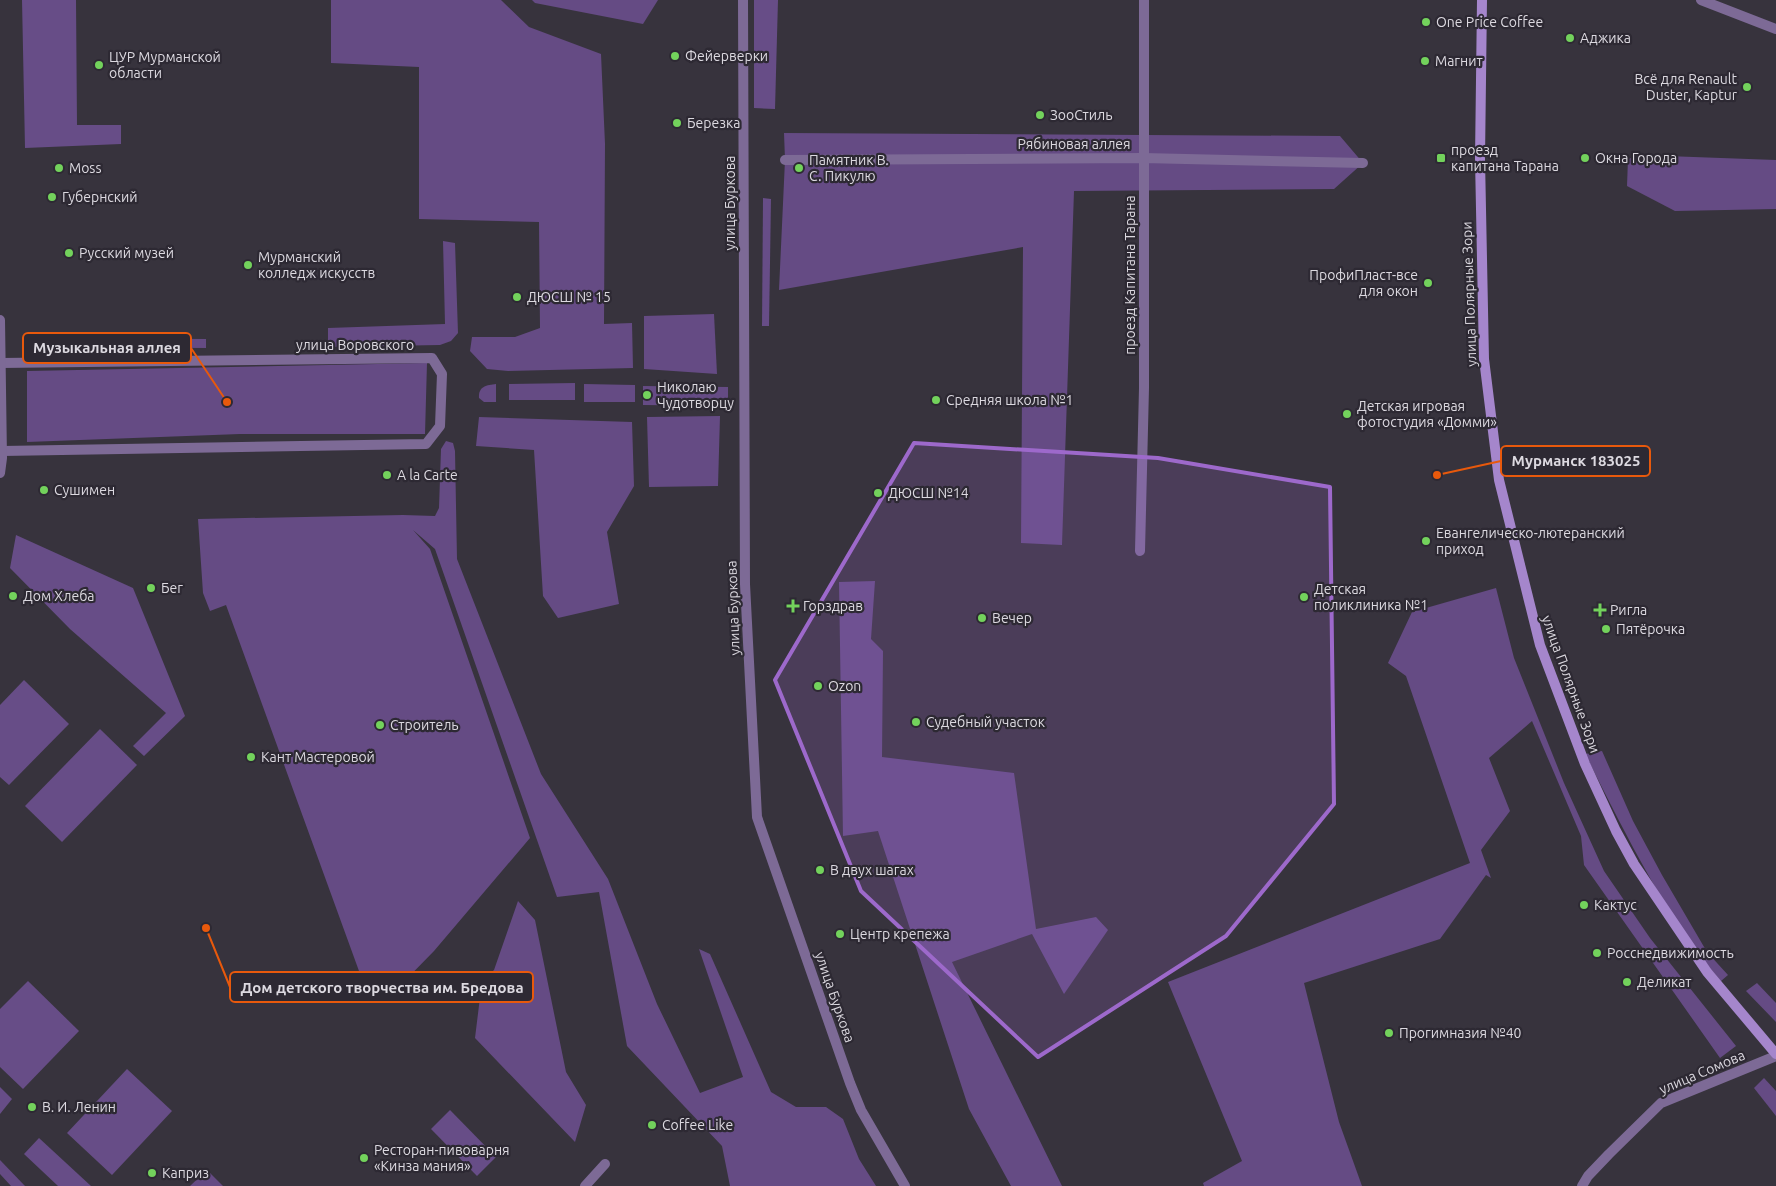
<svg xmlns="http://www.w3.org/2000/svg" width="1776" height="1186" font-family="Ubuntu,sans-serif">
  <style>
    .green { fill: #654b84 }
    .forest { fill: #674d87 }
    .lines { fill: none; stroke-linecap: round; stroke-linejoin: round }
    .pedestrian { stroke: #7d6a96; stroke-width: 10 }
    .minor { stroke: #7d6a96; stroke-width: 10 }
    .tertiary { stroke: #7d6a96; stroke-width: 10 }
    .secondary { stroke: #a586cc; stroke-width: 10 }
    .marked { fill: #9d69cb; fill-opacity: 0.2; stroke: #9d69cb; stroke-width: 4; stroke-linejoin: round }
    .poi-dot { fill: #73d25c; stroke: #2d2933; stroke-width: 2 }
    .labels { text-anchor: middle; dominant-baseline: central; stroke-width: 4.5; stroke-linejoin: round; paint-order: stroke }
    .poi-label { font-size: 14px; fill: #dcd9e0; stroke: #2d2933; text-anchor: start }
    .street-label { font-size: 14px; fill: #dcd9e0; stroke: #2d2933 }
    .leader { fill: none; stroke: #e8590c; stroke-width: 2 }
    .callout-dot { fill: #e8590c; stroke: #2d2933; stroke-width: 2 }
    .callout { fill: #2d2933; stroke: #e8590c; stroke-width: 2 }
    .callout-label { font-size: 15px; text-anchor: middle; font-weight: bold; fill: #dcd9e0 }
  </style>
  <rect width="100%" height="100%" fill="#37333d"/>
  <g class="green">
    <polygon points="331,0 501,0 529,27 601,54 605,144 604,324 632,323 633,368 508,371 487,369 470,351 472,337 515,337 540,328 539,222 419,219 419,67 331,63"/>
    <polygon points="532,0 658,0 643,24 535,3"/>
    <polygon points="784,133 1340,136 1363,163 1334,189 1074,191 1062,545 1021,543 1023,247 779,290 785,160"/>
    <polygon points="1639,155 1776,160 1776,209 1675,211 1627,186 1628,159"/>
    <polygon points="443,241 455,243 458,333 451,341 440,345 328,347 328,328 445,324"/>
    <polygon points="714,314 717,374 644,369 644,316"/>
    <polygon points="46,338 206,339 206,348 46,347"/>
    <polygon points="427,363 425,434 240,434 27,442 27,371"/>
    <polygon points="575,383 575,400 509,400 509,384"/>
    <path d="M496,384V402H484L479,398C478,386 487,385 496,384Z"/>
    <polygon points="584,384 635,385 635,402 584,402"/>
    <polygon points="643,386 728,387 728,406 643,405"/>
    <polygon points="720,416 718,486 649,487 647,417"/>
    <polygon points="479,417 632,422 634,486 607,532 619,604 558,618 543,596 534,450 476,446"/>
    <polygon points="446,441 453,443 455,451 457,559 541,774 608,879 657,1004 700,1093 743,1077 699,949 710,954 771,1092 796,1107 826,1107 843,1119 859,1159 876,1186 730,1186 722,1146 627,1046 599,892 557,897 435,549 413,530 430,549 530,838 434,951 388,998 359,971 226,605 210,611 203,593 198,519 403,515 435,516 439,508 441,449"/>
    <polygon points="875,581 871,639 883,651 882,757 1014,773 1036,929 1096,917 1108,930 1064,994 1032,934 952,962 1062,1186 1011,1186 969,1109 878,831 843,836 839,582"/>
    <polygon points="1496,588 1514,658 1564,783 1604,871 1650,938 1736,1046 1720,1058 1584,865 1581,836 1532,721 1489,758 1510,811 1481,850 1491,878 1486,875 1440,939 1304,983 1339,1122 1362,1186 1204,1186 1203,1183 1242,1161 1168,982 1470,863 1406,676 1388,663 1412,612"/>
    <path d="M1602,751L1633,821L1662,875L1707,952L1728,975L1721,981C1666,919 1623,828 1585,754Z"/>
    <polygon points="518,901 535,920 566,1072 586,1105 575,1142 475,1038 482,981 494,970"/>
    <polygon points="1757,983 1776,1003 1776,1022 1746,991"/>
    <polygon points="1764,1078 1776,1091 1776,1116 1754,1088"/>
    <polygon points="0,1160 25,1186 11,1186 0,1174"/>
    <polygon points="207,1170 223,1186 190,1186"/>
  </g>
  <g class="forest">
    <polygon points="22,0 76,0 77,125 121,125 121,144 25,148"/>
    <polygon points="754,0 778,0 775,109 754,108"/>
    <polygon points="763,198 771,199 769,326 762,326"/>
    <polygon points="16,535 133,588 185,716 144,756 133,746 166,713 70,629 10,568"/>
    <polygon points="24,680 69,724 9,785 0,777 0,705"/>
    <polygon points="100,729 137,765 62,842 25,806"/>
    <polygon points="28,981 79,1031 23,1089 0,1067 0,1009"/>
    <polygon points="127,1069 172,1111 112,1175 67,1133"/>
    <polygon points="0,1087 12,1099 0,1114"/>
    <polygon points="450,1110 496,1157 477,1176 431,1129"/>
    <polygon points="39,1138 91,1186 58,1186 24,1154"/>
  </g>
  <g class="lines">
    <polyline class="pedestrian" points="785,160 1143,158 1363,163"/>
    <g class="minor">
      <polyline points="1701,0 1776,29"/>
      <polyline points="1,363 432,358 442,374 440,426 426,444 2,451"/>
      <polyline points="1140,551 1144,388 1144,0"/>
      <polyline points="585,1186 605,1164"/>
      <polyline points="1582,1186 1588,1176 1609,1154 1661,1103 1776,1056"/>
    </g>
    <g class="tertiary">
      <polyline points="743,0 745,584 757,817 850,1083 861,1110 905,1186"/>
      <polyline points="0,320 2,458 0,473"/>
    </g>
    <polyline class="secondary" points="1482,0 1480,159 1484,359 1499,480 1540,645 1585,764 1616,831 1634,864 1707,972 1776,1054"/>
  </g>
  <path class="marked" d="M914,443L1158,458L1330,487L1334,804L1226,936L1038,1057L861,891L775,680Z"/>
  <g class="poi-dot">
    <circle cx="1426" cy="22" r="5"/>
    <circle cx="1570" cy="38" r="5"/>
    <circle cx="675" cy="56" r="5"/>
    <circle cx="1425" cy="61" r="5"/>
    <circle cx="99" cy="65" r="5"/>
    <circle cx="1747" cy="87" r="5"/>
    <circle cx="1040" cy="115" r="5"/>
    <circle cx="677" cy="123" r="5"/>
    <rect x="1436" y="153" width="10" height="10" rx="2.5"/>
    <circle cx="1585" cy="158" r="5"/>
    <circle cx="59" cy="168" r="5"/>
    <circle cx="799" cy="168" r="5"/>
    <circle cx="52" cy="197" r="5"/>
    <circle cx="69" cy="253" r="5"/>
    <circle cx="248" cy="265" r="5"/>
    <circle cx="1428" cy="283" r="5"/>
    <circle cx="517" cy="297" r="5"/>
    <circle cx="647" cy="395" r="5"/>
    <circle cx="936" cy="400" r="5"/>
    <circle cx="1347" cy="414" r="5"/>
    <circle cx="387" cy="475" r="5"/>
    <circle cx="44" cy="490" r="5"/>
    <circle cx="878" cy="493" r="5"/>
    <circle cx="1426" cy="541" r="5"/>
    <circle cx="151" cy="588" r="5"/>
    <circle cx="13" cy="596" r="5"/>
    <circle cx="1304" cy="597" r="5"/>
    <path d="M790.5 598.5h5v5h5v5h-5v5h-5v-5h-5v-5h5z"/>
    <path d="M1597.5 602.5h5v5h5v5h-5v5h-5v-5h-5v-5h5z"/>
    <circle cx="982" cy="618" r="5"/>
    <circle cx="1606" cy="629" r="5"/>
    <circle cx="818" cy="686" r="5"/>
    <circle cx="916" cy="722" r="5"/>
    <circle cx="380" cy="725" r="5"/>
    <circle cx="251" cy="757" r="5"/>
    <circle cx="820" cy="870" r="5"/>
    <circle cx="1584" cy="905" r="5"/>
    <circle cx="840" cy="934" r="5"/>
    <circle cx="1597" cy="953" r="5"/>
    <circle cx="1627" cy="982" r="5"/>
    <circle cx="1389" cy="1033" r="5"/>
    <circle cx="32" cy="1107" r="5"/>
    <circle cx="652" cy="1125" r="5"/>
    <circle cx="364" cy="1158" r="5"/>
    <circle cx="152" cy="1173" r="5"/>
  </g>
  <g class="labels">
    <g class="poi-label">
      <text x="1436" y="22">One Price Coffee</text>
      <text x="1580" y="38">Аджика</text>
      <text x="685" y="56">Фейерверки</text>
      <text x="109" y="57">ЦУР Мурманской<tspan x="109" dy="16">области</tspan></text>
      <text x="1435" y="61">Магнит</text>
      <text x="1737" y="79" text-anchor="end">Всё для Renault<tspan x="1737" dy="16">Duster, Kaptur</tspan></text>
      <text x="1050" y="115">ЗооСтиль</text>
      <text x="687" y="123">Березка</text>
      <text x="1451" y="150">проезд<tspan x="1451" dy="16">капитана Тарана</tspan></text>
      <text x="1595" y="158">Окна Города</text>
      <text x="809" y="160">Памятник В.<tspan x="809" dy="16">С. Пикулю</tspan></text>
      <text x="69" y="168">Moss</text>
      <text x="62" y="197">Губернский</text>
      <text x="79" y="253">Русский музей</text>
      <text x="258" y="257">Мурманский<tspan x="258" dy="16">колледж искусств</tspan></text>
      <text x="1418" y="275" text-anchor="end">ПрофиПласт-все<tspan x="1418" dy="16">для окон</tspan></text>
      <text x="527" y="297">ДЮСШ № 15</text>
      <text x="657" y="387">Николаю<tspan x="657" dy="16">Чудотворцу</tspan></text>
      <text x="946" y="400">Средняя школа №1</text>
      <text x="1357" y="406">Детская игровая<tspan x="1357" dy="16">фотостудия «Домми»</tspan></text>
      <text x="397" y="475">A la Carte</text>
      <text x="54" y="490">Сушимен</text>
      <text x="888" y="493">ДЮСШ №14</text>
      <text x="1436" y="533">Евангелическо-лютеранский<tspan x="1436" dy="16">приход</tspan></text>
      <text x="161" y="588">Бег</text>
      <text x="1314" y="589">Детская<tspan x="1314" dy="16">поликлиника №1</tspan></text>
      <text x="23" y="596">Дом Хлеба</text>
      <text x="803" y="606">Горздрав</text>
      <text x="1610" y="610">Ригла</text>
      <text x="992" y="618">Вечер</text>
      <text x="1616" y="629">Пятёрочка</text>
      <text x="828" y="686">Ozon</text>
      <text x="926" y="722">Судебный участок</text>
      <text x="390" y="725">Строитель</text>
      <text x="261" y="757">Кант Мастеровой</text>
      <text x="830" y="870">В двух шагах</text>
      <text x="1594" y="905">Кактус</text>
      <text x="850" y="934">Центр крепежа</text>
      <text x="1607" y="953">Росснедвижимость</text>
      <text x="1637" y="982">Деликат</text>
      <text x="1399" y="1033">Прогимназия №40</text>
      <text x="42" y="1107">В. И. Ленин</text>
      <text x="662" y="1125">Coffee Like</text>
      <text x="374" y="1150">Ресторан-пивоварня<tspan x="374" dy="16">«Кинза мания»</tspan></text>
      <text x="162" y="1173">Каприз</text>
    </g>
    <g class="street-label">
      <text x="1074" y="144">Рябиновая аллея</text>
      <text transform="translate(730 203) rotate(-90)">улица Буркова</text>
      <text transform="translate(1130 275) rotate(-90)">проезд Капитана Тарана</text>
      <text transform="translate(1469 294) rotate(-92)">улица Полярные Зори</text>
      <text x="355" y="345">улица Воровского</text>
      <text transform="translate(733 608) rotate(-92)">улица Буркова</text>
      <text transform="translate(1571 684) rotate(70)">улица Полярные Зори</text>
      <text transform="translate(835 997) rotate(71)">улица Буркова</text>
      <text transform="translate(1702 1072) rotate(-23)">улица Сомова</text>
    </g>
  </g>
  <path class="leader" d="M227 402L191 348M1437 475L1501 461M206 928L230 987"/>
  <g class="callout-dot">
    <circle cx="227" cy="402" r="5"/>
    <circle cx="1437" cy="475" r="5"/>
    <circle cx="206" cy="928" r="5"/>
  </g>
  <g class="callout">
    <rect x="23" y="333" width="168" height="30" rx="5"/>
    <rect x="1501" y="446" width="149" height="30" rx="5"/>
    <rect x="230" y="972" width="303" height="30" rx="5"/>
  </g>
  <g class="callout-label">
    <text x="107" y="353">Музыкальная аллея</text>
    <text x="1576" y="466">Мурманск 183025</text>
    <text x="382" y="993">Дом детского творчества им. Бредова</text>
  </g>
</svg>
